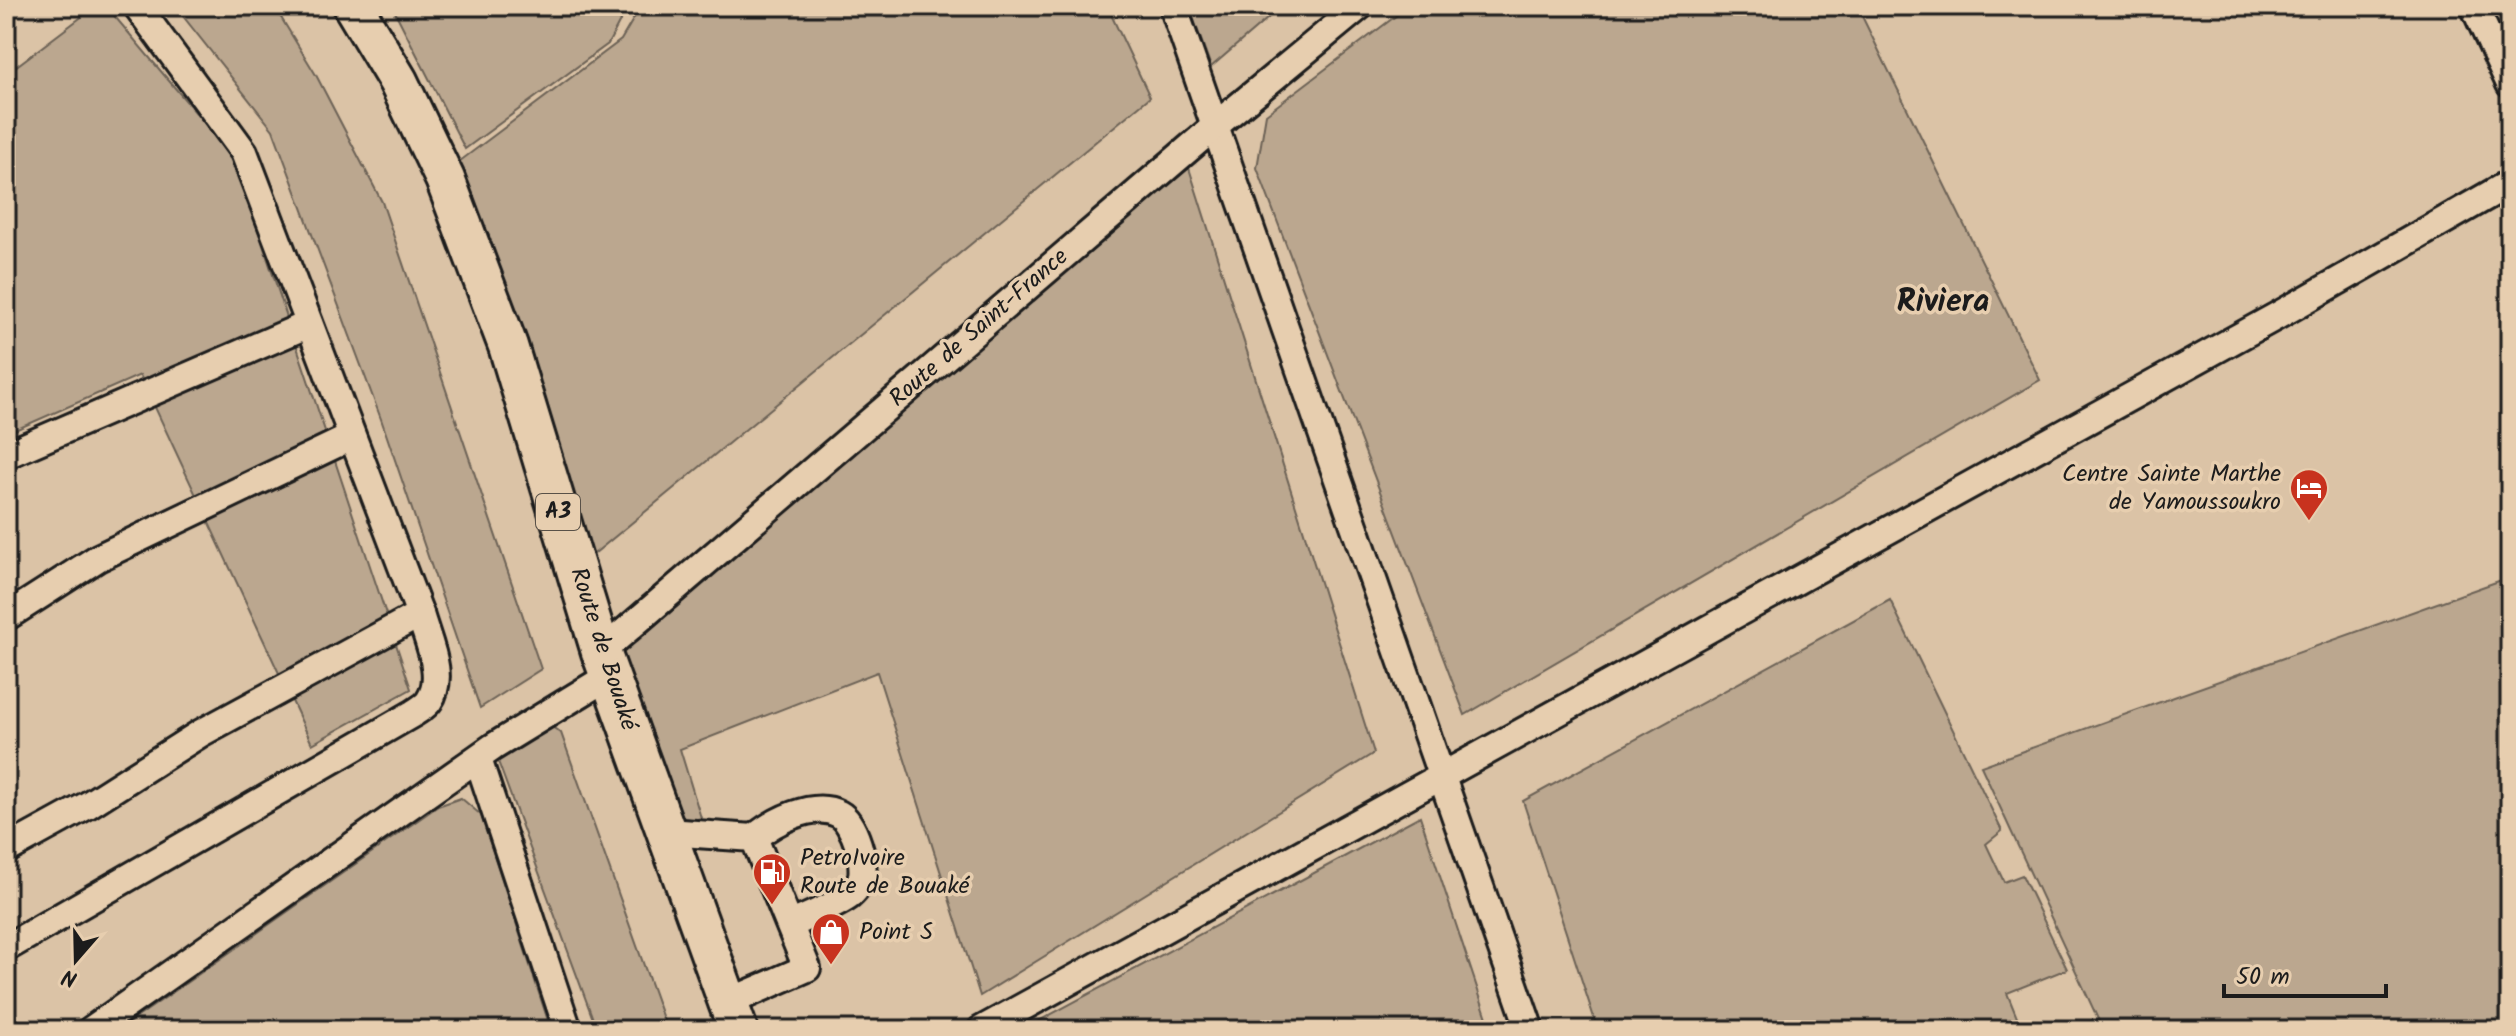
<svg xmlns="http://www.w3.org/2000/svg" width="2516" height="1036" font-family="Kalam,sans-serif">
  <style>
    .green { fill: #bba78f; stroke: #6c6256; stroke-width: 2 }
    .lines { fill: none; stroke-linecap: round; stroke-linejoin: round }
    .minor-casing { stroke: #1c1c1c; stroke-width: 32 }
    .highway-casing { stroke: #1c1c1c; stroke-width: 44 }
    .minor { stroke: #e7ceaf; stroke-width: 26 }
    .highway { stroke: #e7ceaf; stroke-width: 38 }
    .labels { text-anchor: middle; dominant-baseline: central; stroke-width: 7; stroke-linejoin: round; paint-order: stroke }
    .shield { fill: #e7ceaf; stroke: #595148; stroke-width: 2 }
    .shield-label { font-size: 22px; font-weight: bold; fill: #1c1c1c }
    .street-label { font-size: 24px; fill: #1c1c1c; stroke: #e7ceaf }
    .poi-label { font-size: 24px; fill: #1c1c1c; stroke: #e7ceaf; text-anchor: start }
    .district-label { font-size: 32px; font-weight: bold; fill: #1c1c1c; stroke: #e7ceaf }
  </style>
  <rect width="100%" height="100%" fill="#dbc3a6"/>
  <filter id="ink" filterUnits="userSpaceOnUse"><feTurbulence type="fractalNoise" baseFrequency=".0125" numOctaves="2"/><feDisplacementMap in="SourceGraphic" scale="16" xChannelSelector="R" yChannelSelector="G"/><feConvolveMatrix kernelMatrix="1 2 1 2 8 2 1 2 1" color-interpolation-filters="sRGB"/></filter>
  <g filter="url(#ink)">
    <g class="green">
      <polygon points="96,6 106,6 234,158 411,689 312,744 140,375 6,434 6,74"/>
      <polygon points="175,6 274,6 316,75 382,202 541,669 480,708 381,419 273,130"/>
      <polygon points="392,6 628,6 608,44 465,149"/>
      <polygon points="641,6 1107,6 1150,97 589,558 452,167 621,40"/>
      <polygon points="1189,6 1282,6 1211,67"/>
      <polygon points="1409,6 1857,6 2040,380 1465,715 1257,168 1266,114"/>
      <polygon points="1189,168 1374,753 980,996 877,672 680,749 701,818 669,827 604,653"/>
      <polygon points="2510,577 2510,1030 2103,1030 1981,766"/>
      <polygon points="1890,600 2002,831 1986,844 2004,882 2022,875 2067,969 2007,993 2022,1030 1598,1030 1523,801"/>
      <polygon points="544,727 552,727 561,733 667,1030 597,1030 496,756"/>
      <polygon points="461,798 481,815 551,1030 119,1030 438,806"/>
      <polygon points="1420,816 1491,1030 1022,1030"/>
    </g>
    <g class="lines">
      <defs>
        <g id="minor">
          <polyline points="1173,6 1530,1030"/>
          <polyline points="2474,6 2510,84"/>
          <polyline points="6,455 309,324"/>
          <polyline points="6,617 98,558 351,437"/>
          <polyline points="601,652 1215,126 1360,6"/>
          <polyline points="478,759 568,1030"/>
          <polyline points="667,832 754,838 807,968 729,1002"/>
          <path d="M754,838C773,822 813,800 839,814C854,822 867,864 861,880C860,884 853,893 850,895C840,904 804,918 790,925"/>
          <polyline points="6,850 88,805 201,733 420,614"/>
          <path d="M6,948L414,713C418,710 426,706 429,701C446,676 427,640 420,614L244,152L137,6"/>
          <polyline points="91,1030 493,747 609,676"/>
          <polyline points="981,1030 2277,316 2510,183"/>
        </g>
        <polyline id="highway" points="353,6 398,81 445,179 508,346 601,652 738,1030"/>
      </defs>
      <use href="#minor" class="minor-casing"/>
      <use href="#highway" class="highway-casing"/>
      <use href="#minor" class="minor"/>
      <use href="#highway" class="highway"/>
    </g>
  </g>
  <defs>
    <symbol id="hotel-pin" viewBox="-11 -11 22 30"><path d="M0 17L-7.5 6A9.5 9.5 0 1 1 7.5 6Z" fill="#c8321e" stroke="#e7ceaf"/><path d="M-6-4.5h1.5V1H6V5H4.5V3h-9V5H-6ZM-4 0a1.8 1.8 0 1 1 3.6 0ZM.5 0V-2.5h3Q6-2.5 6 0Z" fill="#fff"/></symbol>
    <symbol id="fuel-pin" viewBox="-11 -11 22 30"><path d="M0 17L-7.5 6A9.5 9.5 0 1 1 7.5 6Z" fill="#c8321e" stroke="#e7ceaf"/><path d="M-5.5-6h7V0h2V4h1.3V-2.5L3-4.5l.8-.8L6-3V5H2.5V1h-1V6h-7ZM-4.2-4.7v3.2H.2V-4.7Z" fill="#fff"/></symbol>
    <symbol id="shop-pin" viewBox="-11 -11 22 30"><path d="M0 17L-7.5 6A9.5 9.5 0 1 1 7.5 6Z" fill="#c8321e" stroke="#e7ceaf"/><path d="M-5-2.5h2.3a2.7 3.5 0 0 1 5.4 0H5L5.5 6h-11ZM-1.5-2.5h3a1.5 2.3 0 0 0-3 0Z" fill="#fff"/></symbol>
  </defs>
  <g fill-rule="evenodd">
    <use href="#hotel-pin" x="2287" y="466" width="44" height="60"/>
    <use href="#fuel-pin" x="750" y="850" width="44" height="60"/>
    <use href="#shop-pin" x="809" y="910" width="44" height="60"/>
  </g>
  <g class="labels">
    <rect class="shield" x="536" y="494" width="44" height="36" rx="6"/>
    <g class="shield-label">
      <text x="558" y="512">A3</text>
    </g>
    <g class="street-label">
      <text transform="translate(979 328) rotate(-41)">Route de Saint-France</text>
      <text transform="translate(603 649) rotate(72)">Route de Bouaké</text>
    </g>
    <g class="poi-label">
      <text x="2281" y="474" text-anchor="end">Centre Sainte Marthe<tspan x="2281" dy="28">de Yamoussoukro</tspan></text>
      <text x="800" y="858">PetroIvoire<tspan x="800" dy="28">Route de Bouaké</tspan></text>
      <text x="859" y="932">Point S</text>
    </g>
    <g class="district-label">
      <text x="1943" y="302">Riviera</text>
    </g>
  </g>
  <rect width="2516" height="1036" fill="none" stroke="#e7ceaf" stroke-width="32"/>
  <rect x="16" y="16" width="2484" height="1004" fill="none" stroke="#1c1c1c" stroke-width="3" filter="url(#ink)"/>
  <g transform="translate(76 960) rotate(200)" stroke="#e7ceaf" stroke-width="6" paint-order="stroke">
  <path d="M0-6L14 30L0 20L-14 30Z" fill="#1c1c1c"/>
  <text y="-12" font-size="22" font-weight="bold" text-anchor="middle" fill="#1c1c1c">N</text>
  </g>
  <path d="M2224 984v12h162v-12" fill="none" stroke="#1c1c1c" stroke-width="4"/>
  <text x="2236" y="984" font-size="24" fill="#1c1c1c" stroke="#e7ceaf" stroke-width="6" paint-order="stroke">50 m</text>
</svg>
